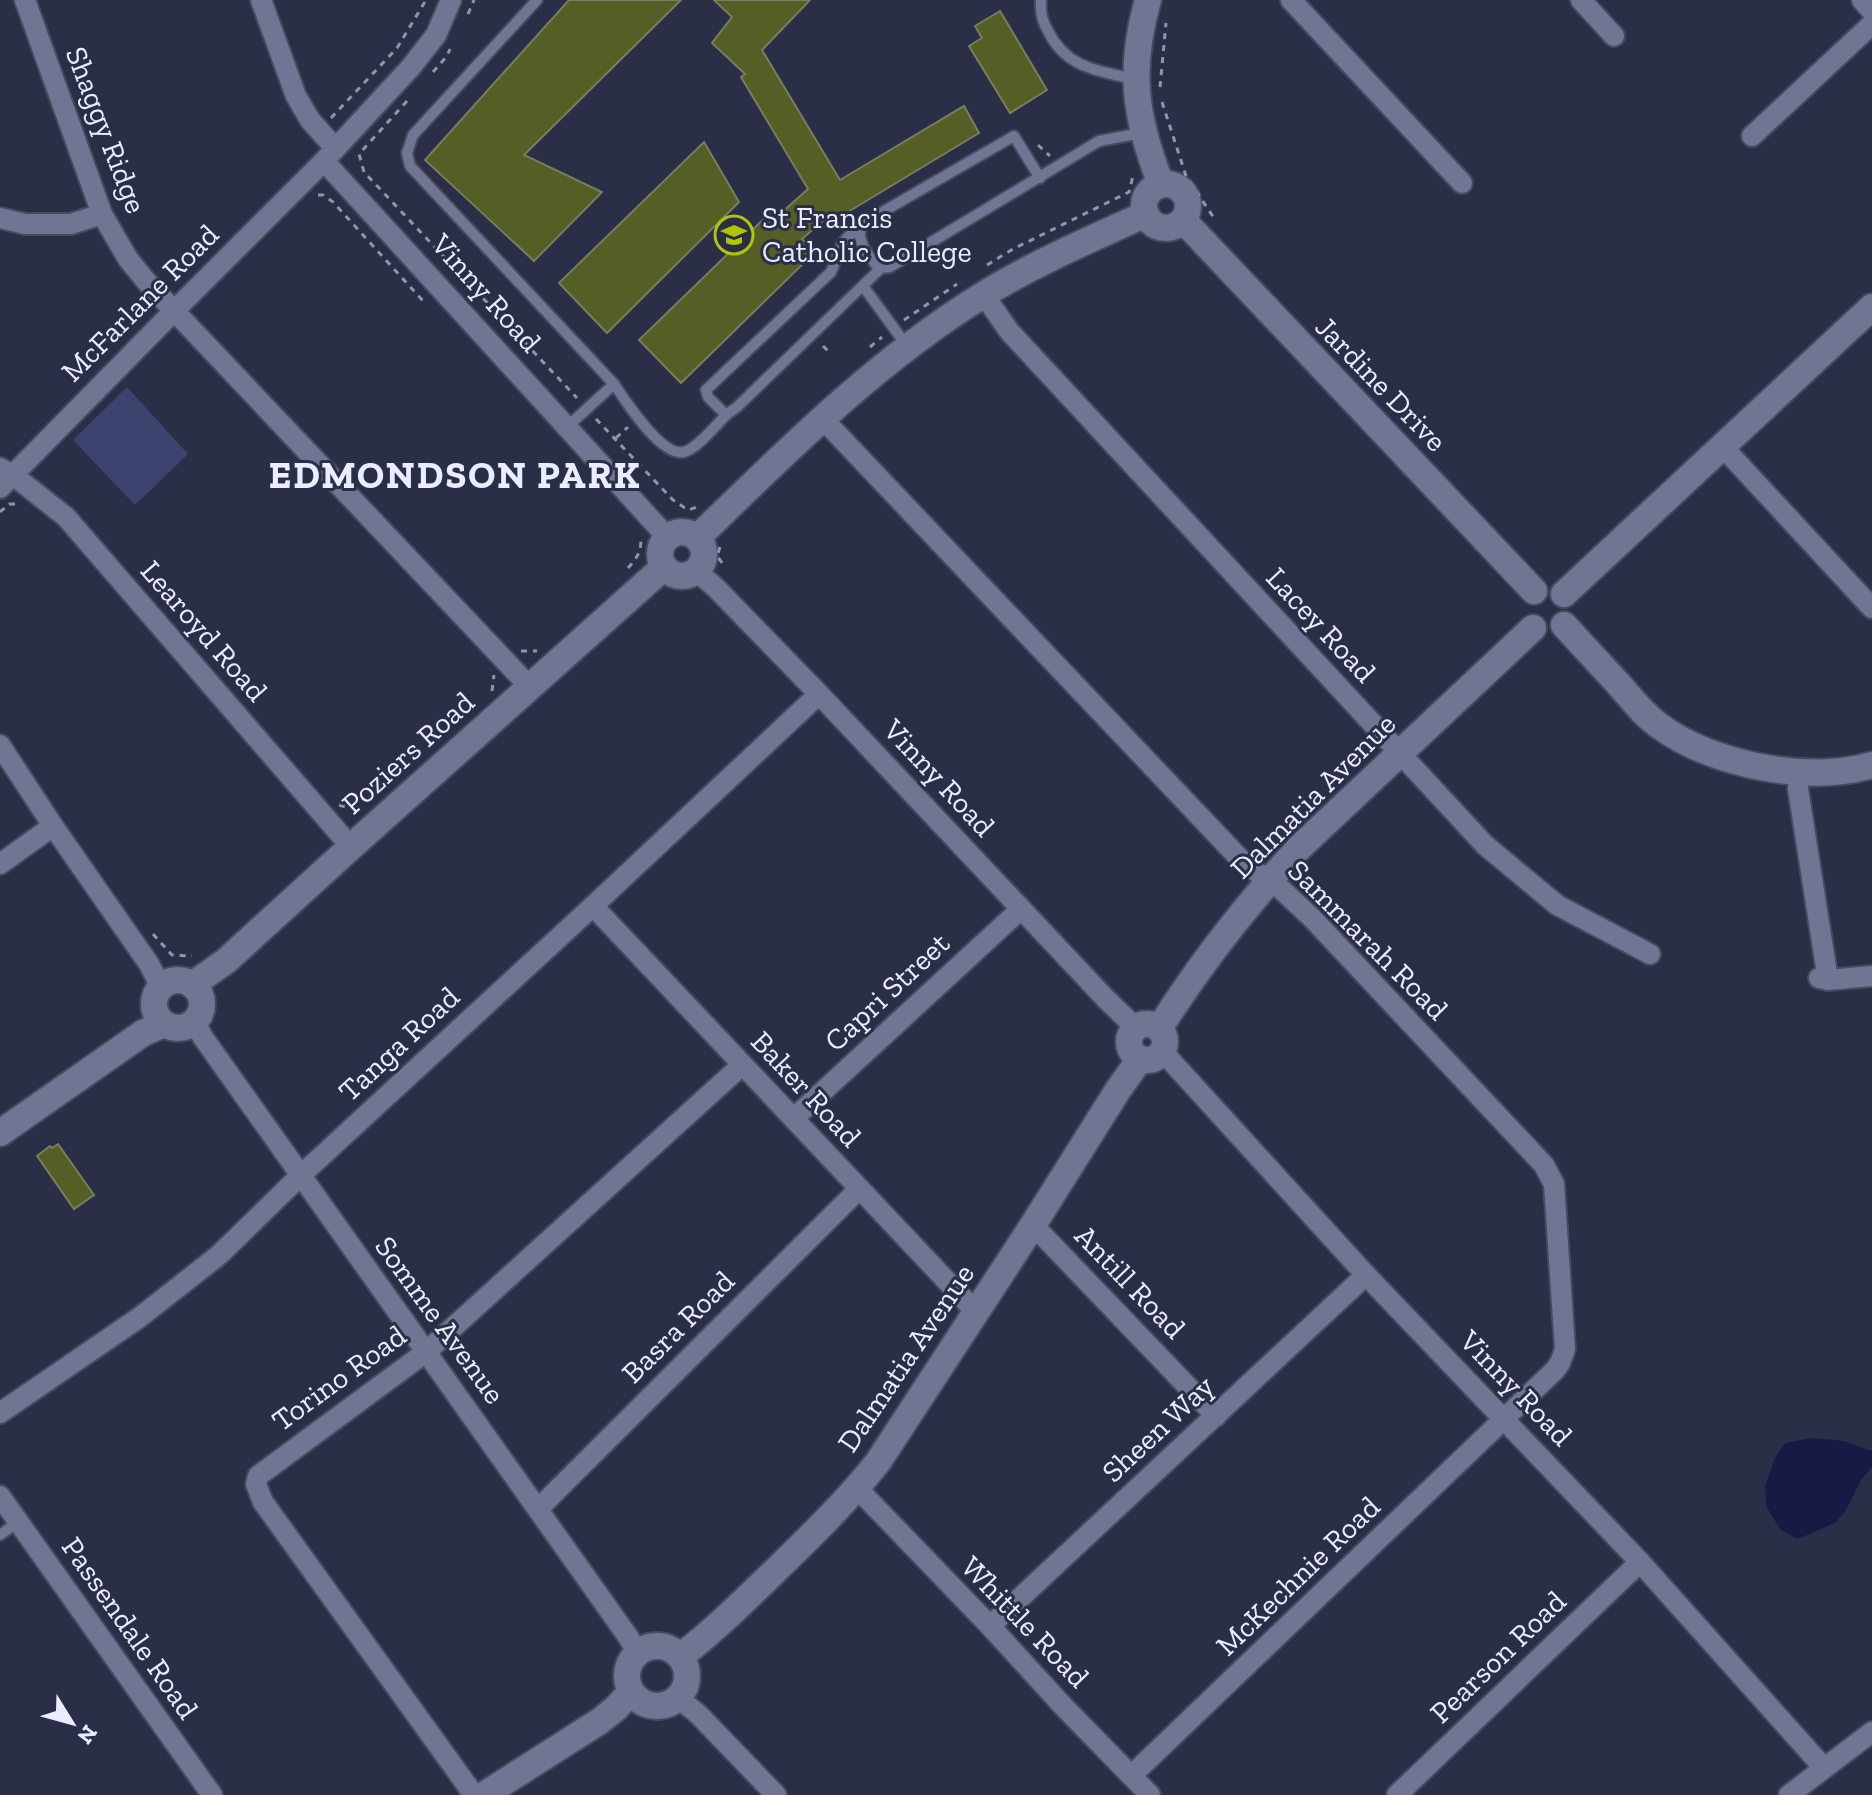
<svg xmlns="http://www.w3.org/2000/svg" width="1872" height="1795" font-family="'Zilla Slab',serif">
  <style>
    .green { fill: #3d436f }
    .water { fill: #181a46 }
    .building { fill: #555e25; stroke: #777e5f; stroke-width: 2 }
    .lines { fill: none; stroke-linecap: round; stroke-linejoin: round }
    .service-casing { stroke: #47495f; stroke-width: 14 }
    .minor-casing { stroke: #47495f; stroke-width: 24 }
    .tertiary-casing { stroke: #47495f; stroke-width: 30 }
    .path { stroke: #9295aa; stroke-width: 3; stroke-dasharray: 6 6; stroke-linecap: butt }
    .service { stroke: #707593; stroke-width: 10 }
    .minor { stroke: #707593; stroke-width: 20 }
    .tertiary { stroke: #707593; stroke-width: 26 }
    .labels { text-anchor: middle; dominant-baseline: central; stroke-width: 6; stroke-linejoin: round; paint-order: stroke }
    .street-label { font-size: 30px; fill: #eaedfe; stroke: #2a2e47 }
    .poi-label { font-size: 30px; fill: #eaedfe; stroke: #2a2e47; text-anchor: start }
    .district-label { font-size: 38px; font-weight: bold; letter-spacing: 2px; fill: #eaedfe; stroke: #2a2e47 }
  </style>
  <rect width="100%" height="100%" fill="#2a2e47"/>
  <polygon class="green" points="127,387 188,454 135,505 73,440"/>
  <polygon class="water" points="1812,1438 1844,1441 1872,1451 1872,1467 1861,1480 1846,1510 1835,1523 1798,1539 1781,1530 1767,1508 1765,1487 1774,1460 1785,1443"/>
  <g class="building">
    <polygon points="569,0 681,0 524,155 602,192 534,261 425,160"/>
    <polygon points="714,0 810,0 762,50 840,180 964,106 979,133 828,224 825,219 802,239 815,252 681,383 639,340 773,210 780,214 808,189 741,77 745,74 712,43 732,17"/>
    <polygon points="1000,11 1047,90 1010,113 969,46 982,38 975,26"/>
    <polygon points="704,142 739,202 607,333 559,283"/>
    <polygon points="58,1144 94,1195 74,1209 37,1156 50,1146 52,1148"/>
  </g>
  <g class="lines">
    <defs>
      <g id="service">
        <path d="M537,0L413,135L407,153L410,166L614,384C625,400 661,457 684,452C697,449 716,425 726,415"/>
        <path d="M1041,0C1040,11 1042,21 1048,31C1066,68 1098,71 1134,79"/>
        <path d="M1040,178L1014,136L865,222C852,234 866,253 876,265L881,268L890,267L1099,141L1141,133"/>
        <path d="M859,228C837,243 841,250 831,272L706,390L708,397L726,415L737,407L881,268"/>
        <polyline points="863,286 907,346"/>
        <polyline points="567,427 614,384"/>
        <polyline points="0,1535 18,1522"/>
      </g>
      <g id="minor">
        <polyline points="25,0 102,214 128,259 146,281 530,687"/>
        <polyline points="261,0 296,96 310,120 335,148"/>
        <polyline points="1291,0 1462,183"/>
        <polyline points="1581,0 1614,36"/>
        <polyline points="1862,0 1872,11"/>
        <polyline points="1752,136 1872,24"/>
        <polyline points="324,161 668,538"/>
        <polyline points="0,218 25,224 71,224 102,214"/>
        <polyline points="984,295 1009,331 1485,845 1557,905 1650,954"/>
        <polyline points="822,418 1243,862 1282,890 1312,918 1544,1165 1554,1184 1565,1349 1560,1363 1555,1370 1132,1775"/>
        <polyline points="1722,446 1872,608"/>
        <polyline points="0,468 13,475 66,517 351,847"/>
        <polyline points="0,488 174,311 324,161 411,67 436,35 451,0"/>
        <polyline points="696,571 715,587 819,694 1106,999 1136,1028"/>
        <polyline points="0,745 53,826 149,964 161,987"/>
        <polyline points="1799,773 1798,789 1828,980"/>
        <polyline points="0,864 53,826"/>
        <polyline points="593,906 976,1312"/>
        <polyline points="1819,978 1828,980 1872,976"/>
        <polyline points="195,1021 202,1036 629,1638 637,1653"/>
        <polyline points="1163,1052 1366,1275 1640,1562 1824,1768"/>
        <polyline points="794,1118 1021,909"/>
        <polyline points="1033,1225 1216,1416"/>
        <polyline points="0,1413 140,1317 219,1255 300,1176 593,906 819,694"/>
        <polyline points="857,1488 990,1626 1064,1707 1150,1795"/>
        <polyline points="0,1496 212,1795"/>
        <polyline points="539,1508 859,1189"/>
        <polyline points="990,1626 1366,1275"/>
        <polyline points="678,1698 698,1714 776,1795"/>
        <polyline points="474,1795 263,1502 256,1484 258,1476 426,1352 742,1065"/>
        <polyline points="1397,1795 1640,1562"/>
        <polyline points="1789,1795 1872,1732"/>
      </g>
      <g id="tertiary">
        <path d="M1148,0C1128,70 1135,118 1161,184"/>
        <circle cx="1166" cy="206" r="22"/>
        <polyline points="1183,220 1534,591"/>
        <circle cx="682" cy="554" r="22"/>
        <path d="M697,538C787,451 876,361 983,295C1035,263 1091,239 1146,214"/>
        <polyline points="1564,594 1872,307"/>
        <path d="M1564,625C1583,646 1603,667 1622,688C1634,702 1646,717 1661,727C1713,765 1810,784 1872,765"/>
        <circle cx="178" cy="1004" r="24"/>
        <polyline points="192,985 226,961 351,847 664,567"/>
        <circle cx="1147" cy="1042" r="18"/>
        <path d="M1159,1029C1200,964 1247,904 1299,848L1533,628"/>
        <polyline points="0,1133 143,1033 164,1024"/>
        <circle cx="657" cy="1676" r="30"/>
        <path d="M681,1656C715,1630 746,1599 777,1569C812,1535 847,1501 878,1462L1033,1225L1118,1090L1140,1059"/>
        <polyline points="484,1795 600,1721 616,1708 631,1692"/>
      </g>
    </defs>
    <use href="#service" class="service-casing"/>
    <use href="#minor" class="minor-casing"/>
    <use href="#tertiary" class="tertiary-casing"/>
    <g class="path">
      <polyline points="468,14 474,0"/>
      <polyline points="433,72 447,56 450,49"/>
      <polyline points="1160,87 1166,23"/>
      <polyline points="407,101 359,154 364,172 577,398"/>
      <polyline points="1162,102 1186,176 1216,221"/>
      <polyline points="331,118 397,48 426,0"/>
      <polyline points="1038,145 1050,156"/>
      <polyline points="318,195 323,195 333,202 424,302"/>
      <polyline points="987,265 1013,249 1129,192 1133,176"/>
      <polyline points="904,320 957,284"/>
      <polyline points="823,346 829,352"/>
      <polyline points="870,347 882,337"/>
      <polyline points="596,419 673,500 688,510 697,507"/>
      <polyline points="616,438 628,427"/>
      <polyline points="0,512 9,504 17,504"/>
      <polyline points="720,547 717,556 723,564"/>
      <path d="M628,568C637,558 643,550 640,536"/>
      <polyline points="521,651 537,651"/>
      <polyline points="492,691 494,675"/>
      <polyline points="339,805 359,811"/>
      <polyline points="153,934 172,955 192,956"/>
    </g>
    <use href="#service" class="service"/>
    <use href="#minor" class="minor"/>
    <use href="#tertiary" class="tertiary"/>
  </g>
  <defs>
    <symbol id="school-ring" viewBox="-11 -11 22 22"><circle r="9.5" fill="#2a2e47" stroke="#afc506" stroke-width="1.5"/><path d="M0-5L7-2L0 1L-7-2ZM-4 1L0 2.5L4 1V4Q0 6-4 4Z" fill="#afc506"/></symbol>
  </defs>
  <g fill-rule="evenodd">
    <use href="#school-ring" x="712" y="213" width="44" height="44"/>
  </g>
  <g class="labels">
    <g class="street-label">
      <text transform="translate(106 130) rotate(69)">Shaggy Ridge</text>
      <text transform="translate(486 293) rotate(48)">Vinny Road</text>
      <text transform="translate(140 303) rotate(-45)">McFarlane Road</text>
      <text transform="translate(1381 384) rotate(46)">Jardine Drive</text>
      <text transform="translate(1321 625) rotate(47)">Lacey Road</text>
      <text transform="translate(204 631) rotate(49)">Learoyd Road</text>
      <text transform="translate(408 753) rotate(-42)">Poziers Road</text>
      <text transform="translate(939 778) rotate(47)">Vinny Road</text>
      <text transform="translate(1313 796) rotate(-45)">Dalmatia Avenue</text>
      <text transform="translate(1368 940) rotate(45)">Sammarah Road</text>
      <text transform="translate(887 992) rotate(-43)">Capri Street</text>
      <text transform="translate(399 1044) rotate(-43)">Tanga Road</text>
      <text transform="translate(806 1089) rotate(47)">Baker Road</text>
      <text transform="translate(1130 1282) rotate(46)">Antill Road</text>
      <text transform="translate(440 1320) rotate(54)">Somme Avenue</text>
      <text transform="translate(678 1327) rotate(-45)">Basra Road</text>
      <text transform="translate(906 1358) rotate(-56)">Dalmatia Avenue</text>
      <text transform="translate(339 1378) rotate(-36)">Torino Road</text>
      <text transform="translate(1516 1388) rotate(46)">Vinny Road</text>
      <text transform="translate(1158 1429) rotate(-43)">Sheen Way</text>
      <text transform="translate(1298 1576) rotate(-44)">McKechnie Road</text>
      <text transform="translate(1025 1622) rotate(46)">Whittle Road</text>
      <text transform="translate(130 1628) rotate(55)">Passendale Road</text>
      <text transform="translate(1498 1657) rotate(-44)">Pearson Road</text>
    </g>
    <g class="poi-label">
      <text x="762" y="218">St Francis<tspan x="762" dy="34">Catholic College</tspan></text>
    </g>
    <g class="district-label">
      <text x="455" y="475">EDMONDSON PARK</text>
    </g>
  </g>
  <g transform="translate(72 1723) rotate(127)" stroke="#2a2e47" stroke-width="6" paint-order="stroke">
  <path d="M0-6L14 30L0 20L-14 30Z" fill="#eaedfe"/>
  <text y="-12" font-size="22" font-weight="bold" text-anchor="middle" fill="#eaedfe">N</text>
  </g>
</svg>
